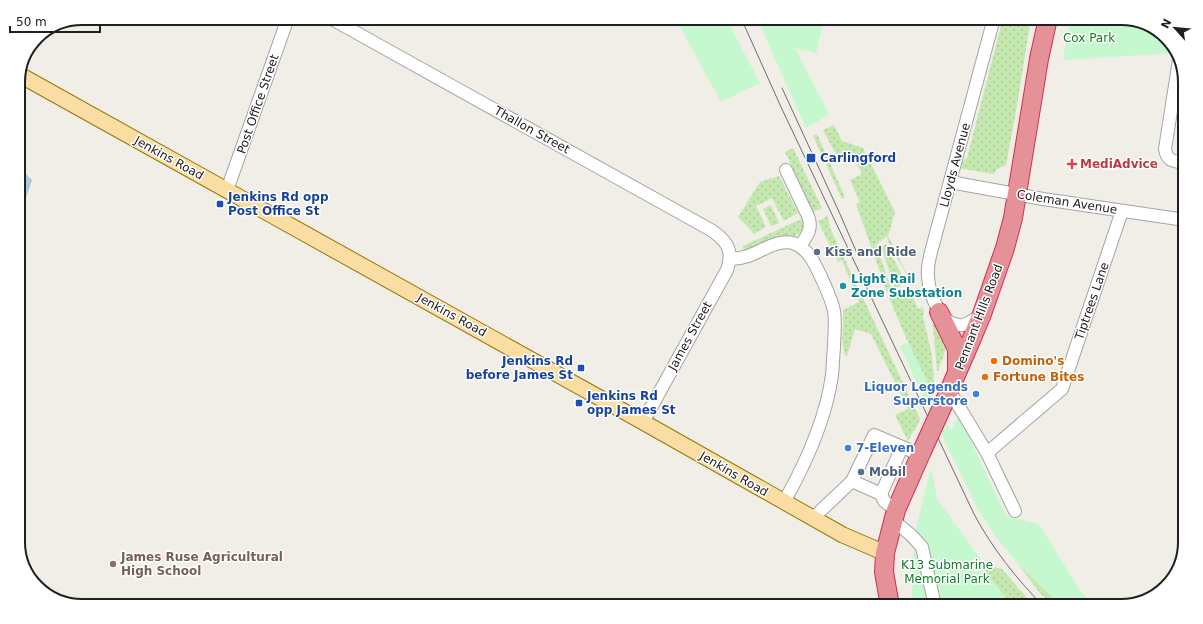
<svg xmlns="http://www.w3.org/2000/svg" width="1203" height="624" font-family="'DejaVu Sans',sans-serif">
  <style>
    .grass { fill: url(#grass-dots) }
    .park { fill: #c6f8cf }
    .water { fill: #a9cadc }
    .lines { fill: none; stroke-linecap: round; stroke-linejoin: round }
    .minor-casing { stroke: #a4a4a4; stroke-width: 14 }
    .major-casing { stroke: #967606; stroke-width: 17 }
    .highway-casing { stroke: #d52d53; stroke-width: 20 }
    .minor { stroke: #fff; stroke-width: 12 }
    .major { stroke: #f9dda3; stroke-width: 15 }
    .highway { stroke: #e49197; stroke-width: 18 }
    .tram { stroke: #6e6e6e; stroke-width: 1 }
    .highway-bridge-casing { stroke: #d52d53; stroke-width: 20; stroke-linecap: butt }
    .highway-bridge { stroke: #e49197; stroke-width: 18 }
    .transit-dot { fill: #1a4fb4; stroke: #fff; stroke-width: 1.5 }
    .health-dot { fill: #e0444e; stroke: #fff; stroke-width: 1.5 }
    .service-dot { fill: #5c6f8a; stroke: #fff; stroke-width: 1.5 }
    .culture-dot { fill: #0f9aa8; stroke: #fff; stroke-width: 1.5 }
    .food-dot { fill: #e8710a; stroke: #fff; stroke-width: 1.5 }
    .shop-dot { fill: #3f7fe0; stroke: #fff; stroke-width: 1.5 }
    .education-dot { fill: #8d6e63; stroke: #fff; stroke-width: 1.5 }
    .labels { text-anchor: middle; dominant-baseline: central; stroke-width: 3; stroke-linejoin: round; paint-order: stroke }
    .park-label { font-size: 12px; fill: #107c25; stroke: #fff }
    .street-label { font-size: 12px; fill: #202020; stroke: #fff }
    .transit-label { font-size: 12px; font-weight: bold; fill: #164399; stroke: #fff; text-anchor: start }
    .health-label { font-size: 12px; font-weight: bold; fill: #be3a42; stroke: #fff; text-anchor: start }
    .service-label { font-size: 12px; font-weight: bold; fill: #4e5e75; stroke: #fff; text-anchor: start }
    .culture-label { font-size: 12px; font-weight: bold; fill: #0d838f; stroke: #fff; text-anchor: start }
    .food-label { font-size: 12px; font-weight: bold; fill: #c56008; stroke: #fff; text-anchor: start }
    .shop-label { font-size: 12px; font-weight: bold; fill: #366cbe; stroke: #fff; text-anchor: end }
    .education-label { font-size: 12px; font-weight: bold; fill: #785e54; stroke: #fff; text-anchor: start }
    .rim { fill: none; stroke: #202020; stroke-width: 2 }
  </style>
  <defs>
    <pattern id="grass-dots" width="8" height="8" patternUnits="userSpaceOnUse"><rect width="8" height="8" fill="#c4e8af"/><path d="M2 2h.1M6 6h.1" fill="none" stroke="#a8c796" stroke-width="1.8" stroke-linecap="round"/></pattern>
  </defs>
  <rect width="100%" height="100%" fill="#f0eee6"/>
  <g class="grass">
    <polygon points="1003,18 1031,18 1015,117 1006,165 997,169 994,174 959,168 961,163 967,158"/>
    <polygon points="834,125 842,141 863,148 895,212 888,236 913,286 888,241 887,236 876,245 892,290 887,292 856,204 860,202 850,180 862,174 853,155 841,160 839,155 837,156 823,130"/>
    <polygon points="817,134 845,197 842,199 813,136"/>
    <polygon points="793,148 822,208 813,212 785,152"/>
    <polygon points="779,176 798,213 784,221 772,198 756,206 766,227 754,234 751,230 738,217 760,182"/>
    <polygon points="771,205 779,223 771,226 763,209"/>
    <polygon points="828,216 830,228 920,419 915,431 914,430 908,441 895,415 908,409 871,334 855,329 847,356 845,356 842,341 843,324 843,310 859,302 842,260 838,262 818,221"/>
    <polygon points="801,219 804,221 804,229 801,233 795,236 779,236 748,250 743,250 743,246"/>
    <polygon points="886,244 906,283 895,288 881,247"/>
    <polygon points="909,288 918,309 922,307 924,312 923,316 932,356 934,379 934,384 931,389 908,342 889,298"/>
    <polygon points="933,325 936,325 948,343 938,371 937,371"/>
    <polygon points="1018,564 1062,606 1053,606 1039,592"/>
    <polygon points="985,565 1002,569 1034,606 1012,606 982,568"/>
  </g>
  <g class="park">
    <polygon points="675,18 726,18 760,83 721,102"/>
    <polygon points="757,18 825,18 816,53 795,48 829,115 806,128"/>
    <polygon points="1070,18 1121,18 1149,25 1174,47 1176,53 1063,60"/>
    <polygon points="908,342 951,431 957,418 959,418 970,439 1006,516 1039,524 1079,589 1094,606 1062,606 1018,564 996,537 978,510 915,379 900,346"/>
    <polygon points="930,471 932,471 937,499 985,565 982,568 1012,606 912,606 913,557 916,529"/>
  </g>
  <polygon class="water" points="18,169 21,169 32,180 24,204 18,214"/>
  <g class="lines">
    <defs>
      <g id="minor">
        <path d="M330,18L711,230C727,241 734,250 727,270L643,422"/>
        <path d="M1179,60L1165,149C1167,162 1174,161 1185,163"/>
        <path d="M786,170L808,216C813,229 807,236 800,246"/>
        <polyline points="950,182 1043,199 1185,220"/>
        <polyline points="227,190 288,18"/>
        <path d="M730,259C736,259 742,258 748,256C762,251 778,239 793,243C808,248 815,264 821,277C826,288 832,300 834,311C836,323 834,336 834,348C833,357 833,366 832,375C826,420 806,463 784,502"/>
        <path d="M982,314C976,318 970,323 963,325C941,328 929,293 928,277C927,268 929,260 931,252L994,18"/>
        <polyline points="949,390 987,453 1015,511"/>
        <polyline points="987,453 1062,389 1122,211"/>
        <polyline points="852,481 881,494 884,501 896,510"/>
        <polyline points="881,494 902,447"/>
        <polyline points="813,518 852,481 874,435 921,455"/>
        <polyline points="893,520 912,536 922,547 935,606"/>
      </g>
      <polyline id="major" points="20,75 643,422 843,535 885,553"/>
      <g id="highway">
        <polyline points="939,312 957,349 957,369"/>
        <polyline points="943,405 972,338 982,314 1005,248 1013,218 1039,59 1048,18"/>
        <polyline points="890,606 884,572 885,553 896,510 922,451"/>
      </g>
    </defs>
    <use href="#minor" class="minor-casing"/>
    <use href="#major" class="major-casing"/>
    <use href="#highway" class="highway-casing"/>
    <use href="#minor" class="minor"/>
    <use href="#major" class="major"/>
    <use href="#highway" class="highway"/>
    <g class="tram">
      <path d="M741,18L781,107L974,514C992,548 1016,578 1043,606"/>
      <polyline points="782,88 840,214 856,251"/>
    </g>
    <defs>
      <polyline id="highway-bridge" points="922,451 943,405"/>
    </defs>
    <use href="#highway-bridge" class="highway-bridge-casing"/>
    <use href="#highway-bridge" class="highway-bridge"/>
  </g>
  <g class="transit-dot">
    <rect x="806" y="153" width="10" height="10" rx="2"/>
    <rect x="216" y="200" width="8" height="8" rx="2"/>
    <rect x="577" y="364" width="8" height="8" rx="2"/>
    <rect x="575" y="399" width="8" height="8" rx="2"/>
  </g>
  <path class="health-dot" d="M1070 158h4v4h4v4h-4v4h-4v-4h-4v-4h4z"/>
  <g class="service-dot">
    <circle cx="817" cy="252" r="4"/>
    <circle cx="861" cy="472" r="4"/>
  </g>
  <circle class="culture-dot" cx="843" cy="286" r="4"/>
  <g class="food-dot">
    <circle cx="994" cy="361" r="4"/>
    <circle cx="985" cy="377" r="4"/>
  </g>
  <g class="shop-dot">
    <circle cx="976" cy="394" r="4"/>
    <circle cx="848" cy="448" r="4"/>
  </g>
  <circle class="education-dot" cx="113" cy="564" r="4"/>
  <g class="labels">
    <g class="park-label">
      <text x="1089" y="38">Cox Park</text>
      <text x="947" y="565">K13 Submarine<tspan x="947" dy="14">Memorial Park</tspan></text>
    </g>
    <g class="street-label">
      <text transform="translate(258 104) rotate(-71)">Post Office Street</text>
      <text transform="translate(532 130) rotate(29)">Thallon Street</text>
      <text transform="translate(169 158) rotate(29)">Jenkins Road</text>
      <text transform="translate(955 165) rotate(-75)">Lloyds Avenue</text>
      <text transform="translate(1067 202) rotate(9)">Coleman Avenue</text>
      <text transform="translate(1092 301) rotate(-71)">Tiptrees Lane</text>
      <text transform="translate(452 315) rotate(29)">Jenkins Road</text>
      <text transform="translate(979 317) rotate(-69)">Pennant Hills Road</text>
      <text transform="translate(690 336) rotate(-61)">James Street</text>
      <text transform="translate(734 474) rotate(30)">Jenkins Road</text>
    </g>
    <g class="transit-label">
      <text x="820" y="158">Carlingford</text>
      <text x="228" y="197">Jenkins Rd opp<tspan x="228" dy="14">Post Office St</tspan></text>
      <text x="573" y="361" text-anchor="end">Jenkins Rd<tspan x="573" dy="14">before James St</tspan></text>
      <text x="587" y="396">Jenkins Rd<tspan x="587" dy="14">opp James St</tspan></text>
    </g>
    <g class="health-label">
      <text x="1080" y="164">MediAdvice</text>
    </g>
    <g class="service-label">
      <text x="825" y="252">Kiss and Ride</text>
      <text x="869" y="472">Mobil</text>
    </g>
    <g class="culture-label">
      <text x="851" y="279">Light Rail<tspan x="851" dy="14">Zone Substation</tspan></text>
    </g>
    <g class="food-label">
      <text x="1002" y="361">Domino's</text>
      <text x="993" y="377">Fortune Bites</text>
    </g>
    <g class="shop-label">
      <text x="968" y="387">Liquor Legends<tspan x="968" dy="14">Superstore</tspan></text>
      <text x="856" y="448" text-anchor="start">7-Eleven</text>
    </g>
    <g class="education-label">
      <text x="121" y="557">James Ruse Agricultural<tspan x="121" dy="14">High School</tspan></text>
    </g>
  </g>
  <path d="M0 0H1203V624H0ZM82 25H1121A57 57 0 0 1 1178 82V542A57 57 0 0 1 1121 599H82A57 57 0 0 1 25 542V82A57 57 0 0 1 82 25Z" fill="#fff" fill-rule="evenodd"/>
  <path class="rim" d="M82 25H1121A57 57 0 0 1 1178 82V542A57 57 0 0 1 1121 599H82A57 57 0 0 1 25 542V82A57 57 0 0 1 82 25Z"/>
  <g transform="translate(1175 28) rotate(297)" stroke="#ffffff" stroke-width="3" paint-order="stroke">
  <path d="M0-3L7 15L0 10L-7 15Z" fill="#202020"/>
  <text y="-6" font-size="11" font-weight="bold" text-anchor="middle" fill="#202020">N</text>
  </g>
  <path d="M10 26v6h90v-6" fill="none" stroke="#202020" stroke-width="2"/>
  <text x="16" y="26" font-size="12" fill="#202020" stroke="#ffffff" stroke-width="3" paint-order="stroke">50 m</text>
</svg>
